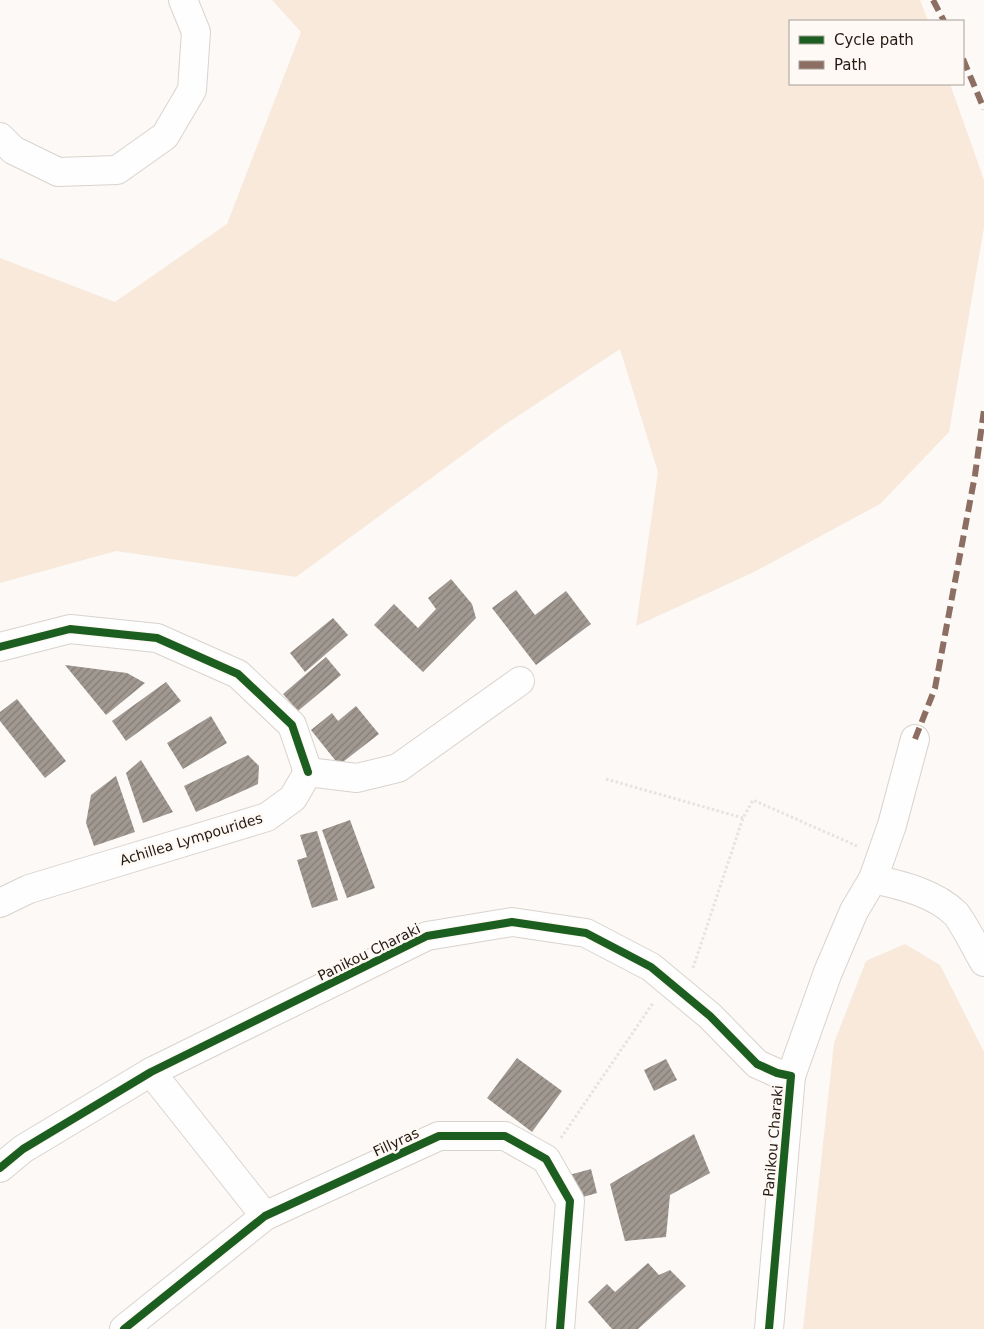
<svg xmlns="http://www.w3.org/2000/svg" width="984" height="1329" font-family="'DejaVu Sans',sans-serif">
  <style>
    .grass { fill: #f8e9da }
    .building { fill: url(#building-hatch) }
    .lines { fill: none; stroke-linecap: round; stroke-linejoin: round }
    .minor-casing { stroke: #d9d3cd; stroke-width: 30 }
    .path { stroke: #e5e4e3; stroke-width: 3; stroke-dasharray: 2.5 2.5; stroke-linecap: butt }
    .minor { stroke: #fffefe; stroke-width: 28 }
    .quiet { stroke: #8d6e63; stroke-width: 6; stroke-dasharray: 12 6; stroke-linecap: butt }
    .cycleway-casing { stroke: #fef9f4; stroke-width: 11 }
    .cycleway { stroke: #1b5e20; stroke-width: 8 }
    .labels { text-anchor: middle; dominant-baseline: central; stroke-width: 5; stroke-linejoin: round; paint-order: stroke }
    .street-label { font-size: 14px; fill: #231a12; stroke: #fef9f4 }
  </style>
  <defs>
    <pattern id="building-hatch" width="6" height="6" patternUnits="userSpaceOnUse" patternTransform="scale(1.25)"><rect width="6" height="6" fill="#a19991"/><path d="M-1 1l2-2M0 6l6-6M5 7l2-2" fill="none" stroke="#837c75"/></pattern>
  </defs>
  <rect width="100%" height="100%" fill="#fcf9f6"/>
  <g class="grass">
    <polygon points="272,0 920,0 928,21 790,21 790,84 950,84 984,180 984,227 949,432 880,504 754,572 636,626 658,472 620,349 501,427 296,577 116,551 0,583 0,258 115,302 227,224 301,32"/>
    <polygon points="905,944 940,965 984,1052 984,1329 803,1329 834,1043 866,961"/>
  </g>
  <g class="building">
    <polygon points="451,579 472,604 476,618 423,672 374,625 394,604 418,628 436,609 428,598"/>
    <polygon points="516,590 535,615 566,591 591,624 536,665 492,608"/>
    <polygon points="333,618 348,635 305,672 290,653"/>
    <polygon points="326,657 341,675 298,711 283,694"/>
    <polygon points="65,665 127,673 145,683 106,715"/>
    <polygon points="166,682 181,701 126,741 112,721"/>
    <polygon points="17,699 66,761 45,778 0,721 0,712"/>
    <polygon points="356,706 379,734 339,765 311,730 332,713 338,721"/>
    <polygon points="211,716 227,743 183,769 167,743"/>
    <polygon points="248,755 259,766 258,784 196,812 184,786"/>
    <polygon points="141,760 173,812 143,823 126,773"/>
    <polygon points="116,776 135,832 94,846 86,823 91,795"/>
    <polygon points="350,820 375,888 347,898 322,830"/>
    <polygon points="317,831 338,900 312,908 297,860 307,857 300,835"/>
    <polygon points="517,1058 562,1091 532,1132 487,1098"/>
    <polygon points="666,1059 677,1080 654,1091 644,1070"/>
    <polygon points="694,1134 710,1173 670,1195 666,1237 625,1241 610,1184"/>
    <polygon points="591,1169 597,1193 576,1199 569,1175"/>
    <polygon points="648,1263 659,1275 670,1270 686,1286 638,1329 612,1329 588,1302 607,1284 615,1292"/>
  </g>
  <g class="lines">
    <defs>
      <g id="minor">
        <polyline points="0,137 13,150 58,172 117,170 165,136 192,90 196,32 183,0"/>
        <polyline points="0,647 70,629 157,638 238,674 292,725 308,772"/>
        <polyline points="308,772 357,778 398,768 520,681"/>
        <path d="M873,879C901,885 935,893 956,914C964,924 977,950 984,962"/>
        <polyline points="0,903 29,889 267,817 293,798 308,772"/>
        <polyline points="151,1072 265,1216"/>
        <polyline points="791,1076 828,972 854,911 873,879 892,825 915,739"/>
        <polyline points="0,1168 23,1149 151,1072 427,936 512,922 586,933 651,967 710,1016 757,1064 777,1073 791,1076 769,1329"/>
        <polyline points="124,1329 265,1216 439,1136 505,1136 546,1159 570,1201 560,1329"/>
      </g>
    </defs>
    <use href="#minor" class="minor-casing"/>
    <g class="path">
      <polyline points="606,779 743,818"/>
      <polyline points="693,968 743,818 753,800 857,846"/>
      <polyline points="561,1138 653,1003"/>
    </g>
    <use href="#minor" class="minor"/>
    <g class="quiet">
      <polyline points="933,0 944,21"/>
      <polyline points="963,59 984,109"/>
      <polyline points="915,739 935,688 975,475 984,410"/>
    </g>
    <defs>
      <g id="cycleway">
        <polyline points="0,647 70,629 157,638 238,674 292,725 308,772"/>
        <polyline points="0,1168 23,1149 151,1072 427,936 512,922 586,933 651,967 710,1016 757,1064 777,1073 791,1076 769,1329"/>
        <polyline points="124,1329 265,1216 439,1136 505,1136 546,1159 570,1201 560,1329"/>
      </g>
    </defs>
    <use href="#cycleway" class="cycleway-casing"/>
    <use href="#cycleway" class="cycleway"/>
  </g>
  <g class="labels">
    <g class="street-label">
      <text transform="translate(191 839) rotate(-17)">Achillea Lympourides</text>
      <text transform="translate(369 952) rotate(-26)">Panikou Charaki</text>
      <text transform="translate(773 1141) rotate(-85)">Panikou Charaki</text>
      <text transform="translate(396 1142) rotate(-25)">Fillyras</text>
    </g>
  </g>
  <rect x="789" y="20" width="175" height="65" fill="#fef9f4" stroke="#a6a09a"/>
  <rect x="799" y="36" width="25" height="8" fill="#1b5e20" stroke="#a6a09a"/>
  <text x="834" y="45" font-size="15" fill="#231a12">Cycle path</text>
  <rect x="799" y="61" width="25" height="8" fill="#8d6e63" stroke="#a6a09a"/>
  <text x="834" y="70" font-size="15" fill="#231a12">Path</text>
</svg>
